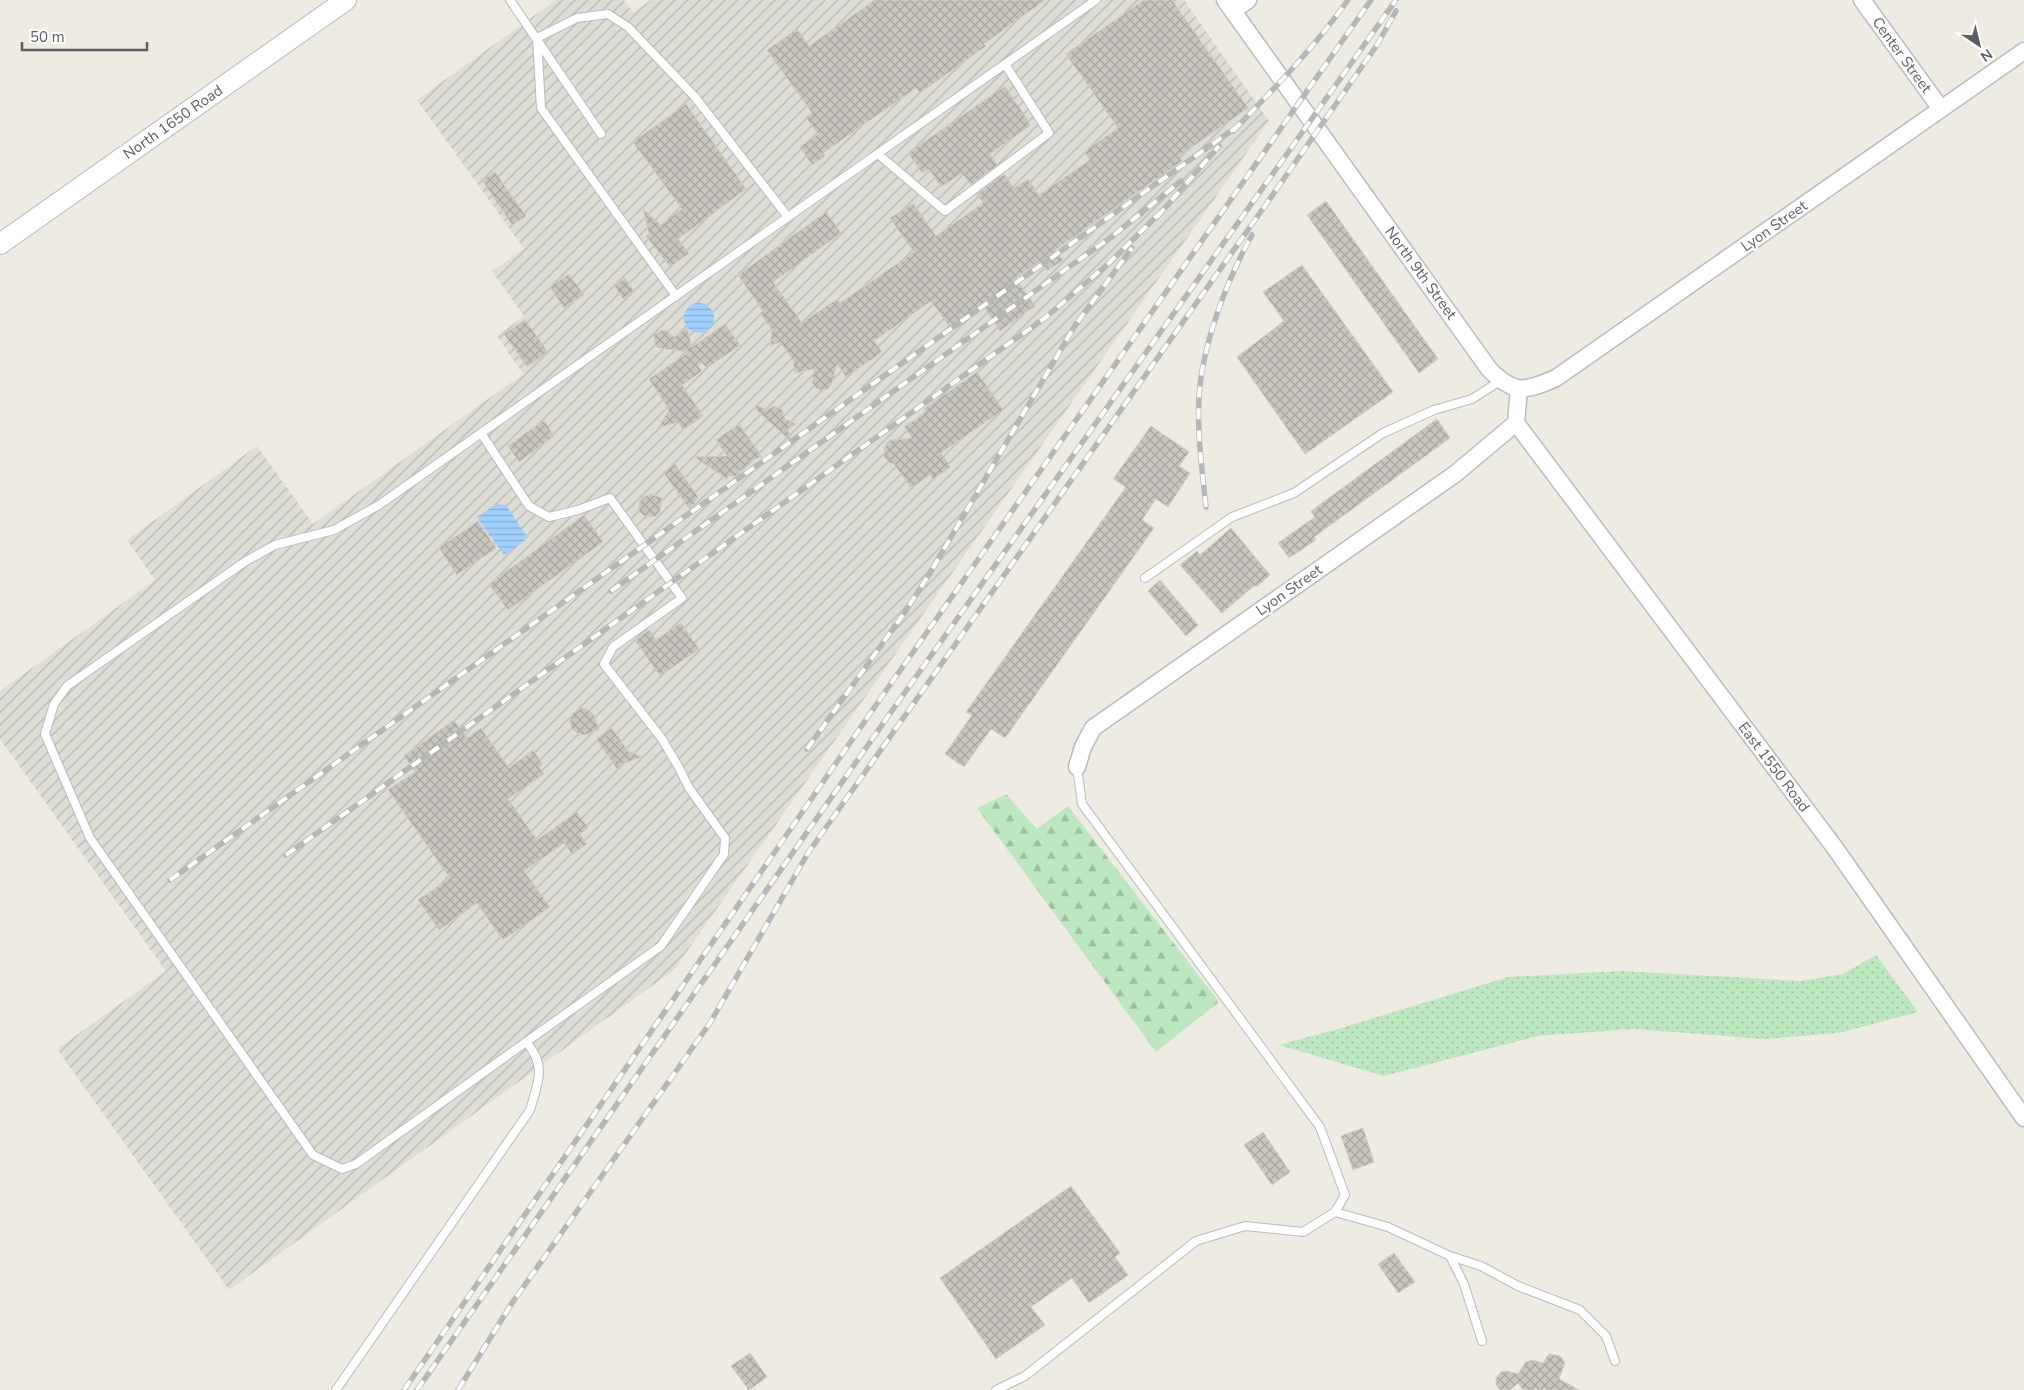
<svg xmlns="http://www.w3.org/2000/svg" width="2024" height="1390" font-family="'Nunito Sans',sans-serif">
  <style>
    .industrial { fill: url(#industrial-furrows) }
    .grass { fill: url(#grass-dots) }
    .forest { fill: url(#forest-firs) }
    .water { fill: url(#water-rules) }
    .building { fill: url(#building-cross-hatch); stroke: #d3cec0 }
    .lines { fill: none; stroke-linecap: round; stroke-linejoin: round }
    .service-casing { stroke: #b7babf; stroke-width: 10 }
    .minor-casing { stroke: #b7babf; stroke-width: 19 }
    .tertiary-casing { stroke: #b7babf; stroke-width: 22 }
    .service { stroke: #fff; stroke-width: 8 }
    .minor { stroke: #fff; stroke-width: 16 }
    .tertiary { stroke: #fff; stroke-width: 20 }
    .rail-casing { stroke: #b5b6b6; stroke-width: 5.5 }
    .rail { stroke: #fff; stroke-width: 4; stroke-dasharray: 11; stroke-linecap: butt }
    .labels { text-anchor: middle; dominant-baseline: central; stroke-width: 4; stroke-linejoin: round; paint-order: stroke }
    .street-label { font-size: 15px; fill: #5a5e63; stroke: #fff }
  </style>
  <defs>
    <pattern id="industrial-furrows" width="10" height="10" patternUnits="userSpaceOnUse" patternTransform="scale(1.25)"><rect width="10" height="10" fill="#deddd6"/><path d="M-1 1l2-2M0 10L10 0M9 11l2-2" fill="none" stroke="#b7b6b1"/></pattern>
    <pattern id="grass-dots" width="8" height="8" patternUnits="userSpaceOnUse" patternTransform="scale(1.25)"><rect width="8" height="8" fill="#bde7bf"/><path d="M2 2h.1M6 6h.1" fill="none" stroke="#9dbe9f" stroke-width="1.8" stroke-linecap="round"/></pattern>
    <pattern id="forest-firs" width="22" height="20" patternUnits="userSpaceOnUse" patternTransform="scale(1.25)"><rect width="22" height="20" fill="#bde7bf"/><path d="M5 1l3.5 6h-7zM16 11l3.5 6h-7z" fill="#9dbe9f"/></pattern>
    <pattern id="water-rules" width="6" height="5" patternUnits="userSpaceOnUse" patternTransform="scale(1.25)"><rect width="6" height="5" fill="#a0d0ff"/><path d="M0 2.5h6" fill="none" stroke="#85acd2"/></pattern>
    <pattern id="building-cross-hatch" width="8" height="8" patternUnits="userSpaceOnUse" patternTransform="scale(1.25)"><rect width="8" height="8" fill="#c9c6bf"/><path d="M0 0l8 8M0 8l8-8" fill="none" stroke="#a6a49f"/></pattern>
  </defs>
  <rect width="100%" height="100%" fill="#eeece2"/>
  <polygon class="industrial" points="556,0 624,0 633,12 651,0 1184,0 1269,121 674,970 229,1290 57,1049 166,971 0,739 0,691 155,580 127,540 257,446 313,524 523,374 497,336 524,316 492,271 524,249 417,100"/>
  <polygon class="grass" points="1876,955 1918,1012 1839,1033 1764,1039 1634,1029 1537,1036 1384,1076 1279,1045 1338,1029 1508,977 1622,971 1801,981 1843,974"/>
  <polygon class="forest" points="1006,794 1037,829 1068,806 1219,1002 1156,1052 977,808"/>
  <g class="water">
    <circle cx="699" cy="318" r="15"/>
    <polygon points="496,504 506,505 528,538 504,555 477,517"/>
  </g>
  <g class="building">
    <polygon points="875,0 1045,0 984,44 986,46 920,93 916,88 823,153 825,156 812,165 800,147 818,134 806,117 812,113 767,50 797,29 809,46"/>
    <polygon points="1144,0 1172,0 1248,108 1179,156 1182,161 1055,250 1063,260 1047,271 1040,261 1016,278 1035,306 1000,331 982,304 950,327 931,301 874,341 882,352 846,377 837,364 831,386 827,390 820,390 815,387 812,383 814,369 795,373 793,360 780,342 770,346 772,330 760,313 763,311 738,275 826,212 841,233 773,282 802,323 837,299 840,303 914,252 890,218 913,203 936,236 983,203 977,194 1004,174 1014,188 1028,179 1039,195 1090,160 1084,152 1118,128 1066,54"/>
    <polygon points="1005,86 1031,125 990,154 997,165 971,185 962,173 941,187 929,169 922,173 908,153"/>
    <polygon points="686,104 746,189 678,239 689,253 670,267 646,236 649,234 643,209 661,225 682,209 633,142"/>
    <polygon points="495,172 526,216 512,225 482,180"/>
    <polygon points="1326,201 1438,359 1419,373 1307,215"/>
    <polygon points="1302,265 1393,392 1305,454 1237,357 1284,321 1263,292"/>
    <polygon points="569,274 584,295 564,308 550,287"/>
    <polygon points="625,278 634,291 623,299 614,286"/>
    <polygon points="525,320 548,352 527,367 504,334"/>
    <polygon points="725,324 740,345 707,368 700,361 697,364 702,371 682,385 703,416 683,430 678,422 658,428 669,410 649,379 689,352 658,348 655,344 654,335 662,330 666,330 674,337 687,328 692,347"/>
    <polygon points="977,372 1003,410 941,453 951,467 933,479 930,475 911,488 894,464 889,463 884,457 884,450 887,443 891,440 912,438 904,427 926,412 924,409"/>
    <polygon points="756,405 767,410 774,406 782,410 785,419 796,424 788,429 791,441 754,408"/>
    <polygon points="1437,419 1450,438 1314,537 1316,540 1289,558 1278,543 1315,517 1311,511"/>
    <polygon points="544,420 554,436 519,462 508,446"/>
    <polygon points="739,424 762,457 751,460 744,469 738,471 736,476 728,476 727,479 694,457 727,456 716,440"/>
    <polygon points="1151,426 1189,452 1179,466 1190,473 1168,507 1156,499 1142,520 1154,528 1005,738 991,729 964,767 945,754 972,715 966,712 1126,487 1113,479"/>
    <polygon points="675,464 698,497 690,510 663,472"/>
    <polygon points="650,494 662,498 660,511 656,516 649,517 643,515 639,511 639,503 642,498"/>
    <polygon points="584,515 603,542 508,610 489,584"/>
    <polygon points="478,521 496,548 457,575 439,548"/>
    <polygon points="1231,528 1270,575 1256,587 1255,585 1222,613 1180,565 1197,551 1200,555"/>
    <polygon points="1160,580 1198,625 1186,636 1148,591"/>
    <polygon points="681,623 699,649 660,676 635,640 649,630 656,640"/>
    <polygon points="582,708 589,710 594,715 599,730 584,735 577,733 572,729 570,722 571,716 576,711"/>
    <polygon points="454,720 467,738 481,728 509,768 533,750 543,764 539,767 544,774 508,799 537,840 577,812 588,828 580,834 587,844 572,854 564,843 524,871 550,907 503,940 477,903 439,930 418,900 450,878 388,790 415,772 404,756"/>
    <polygon points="612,728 628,751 642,757 622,764 618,770 596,739"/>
    <polygon points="1363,1128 1374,1162 1353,1170 1341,1136"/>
    <polygon points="1263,1132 1290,1172 1272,1185 1244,1145"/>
    <polygon points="1071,1186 1120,1253 1115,1257 1128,1275 1089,1303 1072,1278 1031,1307 1045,1325 996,1359 940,1278"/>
    <polygon points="1394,1253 1415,1282 1398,1293 1378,1264"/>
    <polygon points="750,1353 767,1377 749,1390 731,1366"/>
    <polygon points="1549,1354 1560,1356 1565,1362 1559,1379 1579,1390 1523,1390 1518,1383 1510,1390 1500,1390 1496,1385 1496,1378 1501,1372 1506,1371 1518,1374 1526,1362 1533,1360 1543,1363"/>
  </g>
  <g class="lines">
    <defs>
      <g id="service">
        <polyline points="510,0 601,134"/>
        <polyline points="878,154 945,211 1049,133 1005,64"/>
        <polyline points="676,296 541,108 537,38 577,18 608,14 628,27 695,97 788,217"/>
        <polyline points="481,433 529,506 549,517 578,510 610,498 682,598 613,647 604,664 662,739 678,766 689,788 725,838 724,854 661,946 526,1042"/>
        <polyline points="1145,578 1232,517 1294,493 1383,433 1434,410 1472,399 1500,381"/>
        <polyline points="1335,1212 1388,1227 1450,1256 1464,1284 1482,1341"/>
        <polyline points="1450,1256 1481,1266 1518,1286 1580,1310 1606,1336 1615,1361"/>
        <path d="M336,1390L530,1110C538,1083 547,1065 526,1042L356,1164L342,1169L313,1155L90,838L45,734L54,704L67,686L246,561L275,545L334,530L379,505L1096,0"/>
        <polyline points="996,1390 1025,1376 1196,1241 1245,1226 1303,1232 1335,1212 1345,1195 1320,1127 1082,804 1077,767"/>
      </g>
      <g id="minor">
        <path d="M1225,0L1489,369C1513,394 1525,392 1556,378L2024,51"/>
        <polyline points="1862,0 1941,109"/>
        <polyline points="1233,11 1248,0"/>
        <polyline points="1516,423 1835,848 2024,1118"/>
        <polyline points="1516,423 1519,389"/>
        <polyline points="1077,767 1083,747 1093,728 1455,474 1516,423"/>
      </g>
      <polyline id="tertiary" points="0,244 346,0"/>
    </defs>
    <use href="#service" class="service-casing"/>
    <use href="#minor" class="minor-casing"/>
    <use href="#tertiary" class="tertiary-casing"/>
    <use href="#service" class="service"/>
    <use href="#minor" class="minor"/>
    <use href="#tertiary" class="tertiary"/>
    <defs>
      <g id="rail">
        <path d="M1233,131C1274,89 1314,48 1348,0"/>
        <polyline points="1157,217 1219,146"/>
        <path d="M1206,507C1202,470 1197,433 1199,397C1202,345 1227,280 1252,235"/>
        <polyline points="611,591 1110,238 1181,181"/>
        <polyline points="807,749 905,612 930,573 1074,327 1132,248"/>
        <polyline points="286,855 1045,318 1109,263 1161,212"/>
        <polyline points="170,880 1238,126"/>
        <polyline points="404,1390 885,692 1371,0"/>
        <polyline points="417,1390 896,705 1396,0"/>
        <polyline points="458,1390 512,1303 710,1023 808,853 1274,193 1377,45 1396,11"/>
      </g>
    </defs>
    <use href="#rail" class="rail-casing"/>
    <use href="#rail" class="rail"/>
  </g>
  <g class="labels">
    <g class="street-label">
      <text transform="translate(1902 55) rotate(54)">Center Street</text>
      <text transform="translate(173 122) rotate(-35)">North 1650 Road</text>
      <text transform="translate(1774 226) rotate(-35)">Lyon Street</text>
      <text transform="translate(1421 273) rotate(54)">North 9th Street</text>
      <text transform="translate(1289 590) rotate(-35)">Lyon Street</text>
      <text transform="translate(1774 767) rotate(53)">East 1550 Road</text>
    </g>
  </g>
  <g transform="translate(1979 45) rotate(145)" stroke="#ffffff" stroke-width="4" paint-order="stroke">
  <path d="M0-4L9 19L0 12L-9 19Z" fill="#5a5e63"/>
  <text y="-8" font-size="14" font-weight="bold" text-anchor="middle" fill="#5a5e63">N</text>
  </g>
  <path d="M22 42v8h125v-8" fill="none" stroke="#5a5e63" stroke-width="2.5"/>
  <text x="30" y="42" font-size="15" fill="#5a5e63" stroke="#ffffff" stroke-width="4" paint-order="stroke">50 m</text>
</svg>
